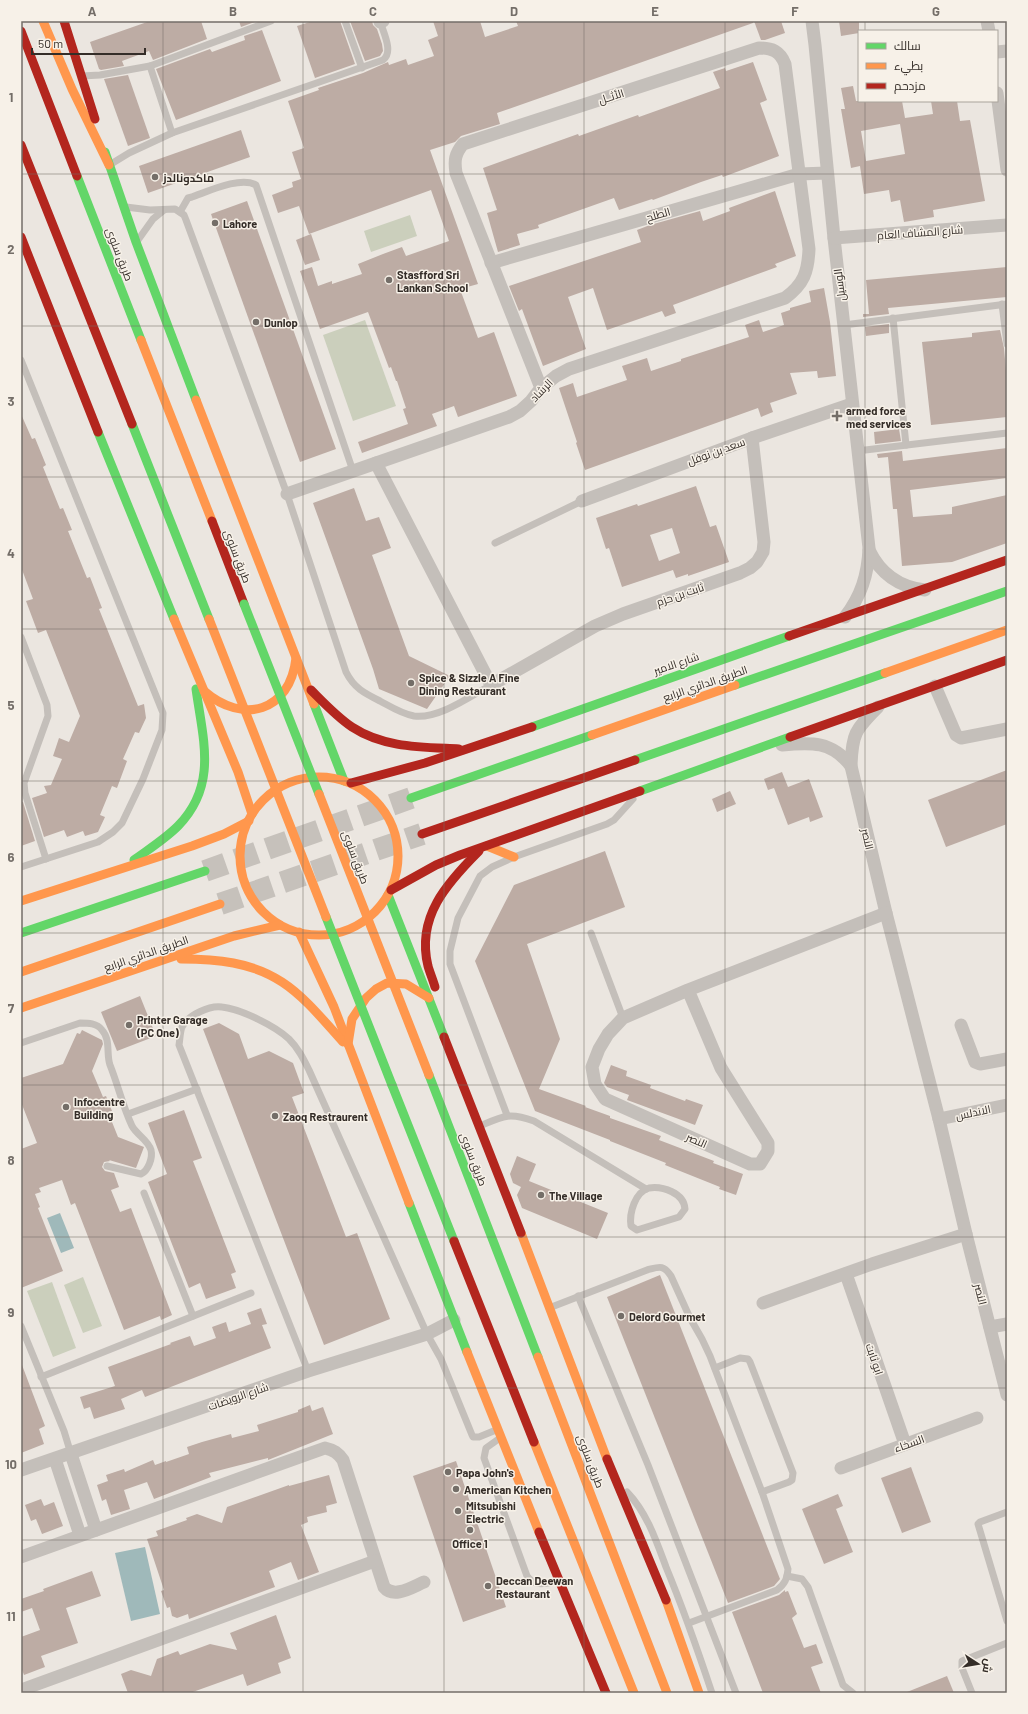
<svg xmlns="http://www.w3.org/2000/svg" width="1028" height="1714" font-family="Barlow,Cairo,sans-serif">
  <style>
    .green { fill: #cbcfbc }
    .water { fill: #9fb9ba }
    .building { fill: #bdaca4; fill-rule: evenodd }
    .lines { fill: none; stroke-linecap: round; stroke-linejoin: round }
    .highway-tunnel { stroke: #c6c1bb; stroke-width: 22; stroke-dasharray: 22 11; stroke-linecap: butt }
    .lane { stroke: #c4bfba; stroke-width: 7 }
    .street { stroke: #c4bfba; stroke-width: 13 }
    .fast { stroke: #63d668; stroke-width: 9 }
    .slow { stroke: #ff974d; stroke-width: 9 }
    .jam { stroke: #b3261e; stroke-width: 9 }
    .fast-bridge { stroke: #63d668; stroke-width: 9 }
    .slow-bridge { stroke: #ff974d; stroke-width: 9 }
    .grid { fill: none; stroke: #746e68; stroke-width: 1; stroke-opacity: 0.55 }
    .poi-dot { fill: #746e68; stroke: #f7f1e8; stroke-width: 1.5 }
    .labels { text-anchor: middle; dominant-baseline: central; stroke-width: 3; stroke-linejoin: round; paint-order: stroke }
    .street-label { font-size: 11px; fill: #342d28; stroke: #f7f1e8 }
    .poi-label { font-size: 11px; font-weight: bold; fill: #342d28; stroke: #f7f1e8; text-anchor: start }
    .neatline { fill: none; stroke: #746e68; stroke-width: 1.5 }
    .grid-label { font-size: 13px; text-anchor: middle; font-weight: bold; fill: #746e68 }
  </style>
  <rect width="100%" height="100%" fill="#ebe6e0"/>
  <g class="green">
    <polygon points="410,215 417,236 371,252 364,231"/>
    <polygon points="365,320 396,406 353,421 323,335"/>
    <polygon points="83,1277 102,1326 83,1333 64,1285"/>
    <polygon points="52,1282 76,1348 53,1357 27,1291"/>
  </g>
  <g class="water">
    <polygon points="60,1213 74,1248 61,1253 47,1218"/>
    <polygon points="145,1547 160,1614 131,1621 115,1553"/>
  </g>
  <g class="building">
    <polygon points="150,21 201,21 207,39 153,60 149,51 122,61 124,66 101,70 99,69 90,42"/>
    <polygon points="239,21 257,21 241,27"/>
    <polygon points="313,21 340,21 355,64 315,78 297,26"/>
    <polygon points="350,21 372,21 373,25 377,29 382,44 383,51 380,56 365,61"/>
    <polygon points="433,21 480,21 485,37 518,26 516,21 753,21 753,23 497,113 500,124 461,136 455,142 430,150 478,284 460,289 478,338 494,332 517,396 458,417 454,406 432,414 437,426 362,453 358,442 408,424 403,409 406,408 397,381 396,381 391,367 389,368 368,312 320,329 300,271 312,267 318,286 332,281 332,284 362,274 358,264 383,254 402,247 406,256 449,241 431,190 309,234 299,206 278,213 272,195 293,187 292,182 301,179 292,152 304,148 288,101 319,90 318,88 363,73 388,62 389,65 406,59 408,65 434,56 428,40 438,36"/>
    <polygon points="754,21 781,21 785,33 765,40 761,40"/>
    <polygon points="839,21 859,21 859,33 841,36"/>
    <polygon points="262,30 281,81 176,120 156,69 210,49 212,52 245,40 244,36"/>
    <polygon points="753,62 767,100 760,103 779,156 723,177 722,175 701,182 653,200 652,199 619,210 614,198 538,225 539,228 517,234 520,245 498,252 487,213 497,210 483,168 578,134 579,136 638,115 639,117 720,88 713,72 725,68 726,71"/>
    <polygon points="128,75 150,138 128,146 104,79"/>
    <path d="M853,86L856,101H902L905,118L933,114L931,101H957L960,121L970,120L985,201L933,210L934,217L904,222L900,200L891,202L889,190L864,194L860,166L851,168L841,109H845L841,88ZM900,124L905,154L866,161L861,131Z"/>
    <polygon points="241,130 250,157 148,193 139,166"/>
    <polygon points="775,191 796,256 775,264 777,267 673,305 676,313 665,317 662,311 607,330 593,288 568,297 586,349 543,366 522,309 519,311 509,286 641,242 637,230 650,225 700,211 703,221 730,211 729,208"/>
    <polygon points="247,201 336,449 300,462 211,214"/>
    <polygon points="311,234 320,260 305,265 296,240"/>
    <polygon points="1007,267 1007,297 888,308 889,314 863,317 863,314 869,314 866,280"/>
    <polygon points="824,288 830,322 836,376 818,378 817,371 790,373 797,394 770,403 773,412 761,417 758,408 585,470 576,443 577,442 559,388 573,383 577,397 627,380 622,366 647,358 651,371 681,361 681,359 749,337 745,325 759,320 763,332 784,325 781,313 790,310 790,308 811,302 809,291"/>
    <polygon points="889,324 889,333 866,336 865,327"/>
    <polygon points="1000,330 1004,348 1007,382 1007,417 931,425 922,342 972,337 972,333"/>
    <polygon points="21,414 32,439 35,438 46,465 43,467 60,509 63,508 72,530 68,531 87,578 90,577 102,608 99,609 138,706 144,704 146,718 139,733 135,732 123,759 127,761 117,788 112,786 100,815 105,817 98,832 85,836 83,831 67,837 64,830 44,837 32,798 47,793 44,786 51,785 62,759 53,756 59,738 69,742 80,716 46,630 38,633 26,601 33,599 21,567"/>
    <polygon points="899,429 901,441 875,444 874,432"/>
    <polygon points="1007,448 1007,478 910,490 913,517 952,514 952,507 1007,495 1007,543 952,562 902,566 897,509 893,509 888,457 878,458 877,454 902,451 903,461"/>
    <path d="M696,486L710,527L716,525L729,562L688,576V574L676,578L673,570L622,587L609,548L606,549L596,518L637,504L638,506ZM672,528L680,553L659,561L650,535Z"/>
    <polygon points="354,488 366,521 379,517 391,548 372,555 409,656 450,676 427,709 379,689 373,669 313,503"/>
    <polygon points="1007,770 1007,824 946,847 928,800"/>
    <polygon points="782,772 788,787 809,779 823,817 810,822 809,817 788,825 774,788 768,790 764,779"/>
    <polygon points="730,791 736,804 717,812 712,799"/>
    <polygon points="21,802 23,802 35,841 21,846"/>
    <polygon points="605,851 625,907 527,944 560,1039 539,1089 586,1106 585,1107 610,1116 610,1118 661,1136 659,1140 714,1161 713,1163 743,1174 736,1195 719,1189 720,1187 665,1165 666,1163 610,1141 610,1140 535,1111 475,961 514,885"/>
    <polygon points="140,996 156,1036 117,1051 101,1012"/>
    <polygon points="219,1023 239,1034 248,1059 269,1051 293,1063 304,1093 292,1097 346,1237 357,1233 390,1319 324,1345 203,1029"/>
    <polygon points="82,1030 102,1040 103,1044 92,1071 103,1097 106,1096 112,1111 108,1112 118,1137 144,1147 136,1168 109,1160 110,1161 104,1162 102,1167 105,1171 114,1173 119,1187 111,1190 120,1212 131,1208 172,1315 161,1320 160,1316 124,1330 75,1203 71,1205 62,1180 39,1188 41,1192 35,1194 40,1207 38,1208 63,1271 21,1288 21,1149 37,1143 21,1102 21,1078 63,1064 77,1033 80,1034"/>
    <polygon points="611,1065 627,1071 626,1076 651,1085 650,1088 685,1101 686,1099 703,1105 695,1125 627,1100 629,1095 607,1087 604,1083"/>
    <polygon points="184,1110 202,1158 193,1161 236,1272 231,1274 236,1288 206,1299 200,1283 189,1288 148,1182 167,1174 148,1123"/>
    <polygon points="517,1156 536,1164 529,1181 608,1213 597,1239 522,1208 517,1195 521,1187 513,1183 510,1174"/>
    <polygon points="660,1275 780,1579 774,1586 728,1603 607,1297"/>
    <polygon points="261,1308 267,1324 262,1325 271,1348 145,1397 142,1390 121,1399 125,1409 94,1419 90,1407 84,1409 80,1397 115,1386 108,1367 171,1344 170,1343 190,1336 194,1346 216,1338 212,1327 226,1322 229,1332 251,1324 247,1313"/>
    <polygon points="21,1365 22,1365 45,1426 39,1429 44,1444 21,1453"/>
    <polygon points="310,1405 312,1411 323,1407 333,1434 268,1460 268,1458 209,1473 211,1477 154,1499 147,1482 124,1490 130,1509 111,1515 106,1499 102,1501 97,1485 108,1481 106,1475 124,1469 125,1472 153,1460 155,1465 166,1461 166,1462 189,1454 187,1447 202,1442 231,1434 232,1438 259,1431 257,1425 298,1412 298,1410"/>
    <polygon points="456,1461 506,1607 463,1622 413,1476"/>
    <polygon points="911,1467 931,1522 902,1533 881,1478"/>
    <polygon points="329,1475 337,1503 326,1506 327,1512 307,1517 308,1522 301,1525 319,1572 298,1580 291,1562 269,1571 275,1587 189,1619 188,1614 177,1618 172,1616 170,1607 167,1608 161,1591 164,1590 147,1539 158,1536 156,1531 187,1520 186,1518 197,1514 222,1523 227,1507 289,1485 289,1486"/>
    <polygon points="838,1494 843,1506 836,1509 853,1552 824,1564 802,1509"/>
    <polygon points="41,1499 44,1506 54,1502 63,1526 42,1534 36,1519 31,1521 25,1505"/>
    <polygon points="92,1571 101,1596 66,1608 78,1643 41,1656 45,1667 24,1675 21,1667 21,1637 40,1630 32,1608 21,1612 21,1599 44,1591 43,1589"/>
    <polygon points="785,1590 785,1592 788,1591 797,1614 792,1618 804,1648 816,1644 823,1663 811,1667 821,1693 763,1693 732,1612 779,1595"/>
    <polygon points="276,1615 291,1658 278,1663 281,1673 247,1686 243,1674 190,1693 128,1693 121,1674 131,1670 151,1676 157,1659 178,1651 180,1655 210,1644 237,1650 230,1633"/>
    <polygon points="947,1676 954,1693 907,1693 907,1692"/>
  </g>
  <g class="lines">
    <g class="highway-tunnel">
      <polyline points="205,871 411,798"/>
      <polyline points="220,904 422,834"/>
    </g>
    <g class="lane">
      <polyline points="345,21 362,68"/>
      <polyline points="150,66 172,133"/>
      <polyline points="82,76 100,75 150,66 271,21"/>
      <path d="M111,164L129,153L172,133L383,60C394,52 383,32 380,21"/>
      <path d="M126,207L150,210L175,209L184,215L186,220L287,494L346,672C354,688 364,693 380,701C391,707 402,714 414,716C439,719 469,697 491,685"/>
      <path d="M180,212L188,198L192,197C209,191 241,176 256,185L353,471"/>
      <polyline points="138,240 153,219 164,210"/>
      <polyline points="1002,304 1007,344"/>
      <polyline points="893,318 906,445"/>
      <polyline points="844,325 1007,304"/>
      <polyline points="21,360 163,713 162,730 143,779 122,823 113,832 98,842 21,867"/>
      <polyline points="857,451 1007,433"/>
      <polyline points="495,543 582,501"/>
      <polyline points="21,637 47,705 48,716 24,783 25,793 46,859"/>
      <polyline points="591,933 623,1018"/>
      <path d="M21,1043L80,1023C88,1023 97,1023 102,1030C111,1040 106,1054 110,1065C118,1085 123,1107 132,1126C137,1135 148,1140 151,1150C153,1158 148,1171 141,1174L107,1166"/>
      <polyline points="128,1114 197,1089"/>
      <polyline points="507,1115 450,964 450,951 458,918 480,876 492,867 514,857 607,824 614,820 633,799"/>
      <path d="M480,1126C503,1116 509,1112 534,1121L646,1189"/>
      <path d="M649,1188C663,1186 684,1193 685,1209L679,1217L637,1230L631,1226C629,1213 635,1192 649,1188Z"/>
      <polyline points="144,1193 193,1316"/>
      <polyline points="578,1296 648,1465 736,1693"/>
      <path d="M549,1308L647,1270C659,1267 663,1264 671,1276L690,1318L702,1339L710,1356L762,1492L788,1569C787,1579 785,1584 777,1590L689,1623"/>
      <polyline points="21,1326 64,1431 71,1454"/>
      <polyline points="715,1368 740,1358 748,1359 750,1362 793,1473 792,1480 789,1482 762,1492"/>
      <path d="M308,1371L179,1045C180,1039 180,1032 182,1027C188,1015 210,1005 222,1007C241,1009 275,1026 289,1039C298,1048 303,1058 309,1070L427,1334L441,1359L472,1435L473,1437H479L496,1430"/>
      <polyline points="41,1377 251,1293"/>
      <path d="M500,1438L486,1448L484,1458L527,1576C535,1588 547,1583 559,1581"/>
      <path d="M627,1492C647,1513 656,1540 666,1567C683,1608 698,1651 712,1693"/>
      <polyline points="1007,1512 980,1522 978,1524 1007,1621"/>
      <polyline points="787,1576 802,1579 808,1587 843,1685 853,1693"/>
      <polyline points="972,1693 962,1668 962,1661 1007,1643"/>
    </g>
    <g class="street">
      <path d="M812,21L815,45L834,238L869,548C868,575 861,596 845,617"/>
      <polyline points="987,21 989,31"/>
      <polyline points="380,22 383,21"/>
      <polyline points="997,52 1007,51"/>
      <polyline points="997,93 1007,170"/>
      <polyline points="834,238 1007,225"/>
      <polyline points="491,263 799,174 827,173"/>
      <polyline points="376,463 491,685 595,626 623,614 740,573 750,568 757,562 763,552 764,542 752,438"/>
      <path d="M287,494L509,417L520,411L531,401L541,388L556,376L569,369L785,298C804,284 808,272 809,249L785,64C780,51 772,48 759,48L463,144C455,154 454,160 456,173L541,388"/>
      <polyline points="582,501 752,438 852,404"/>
      <path d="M869,550C880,573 899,587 925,590"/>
      <polyline points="935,686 956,735 961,738 1007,729"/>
      <path d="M878,707C855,730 852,734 851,766L886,913L939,1119L966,1234L1007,1395"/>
      <path d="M782,745C811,742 832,741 851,766"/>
      <polyline points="688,990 721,1068 768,1143 768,1151 760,1164 750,1164 605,1099 595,1084 592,1067 599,1049 608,1034 623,1018 688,990 886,913"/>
      <polyline points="961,1025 975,1062 980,1064 1007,1059"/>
      <polyline points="939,1119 1007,1105"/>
      <polyline points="846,1274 905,1444"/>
      <polyline points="763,1303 872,1264 966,1234"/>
      <polyline points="990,1327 1007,1324"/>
      <polyline points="71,1454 96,1530"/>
      <polyline points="55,1459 80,1535"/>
      <polyline points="841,1468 977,1418"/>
      <polyline points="21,1470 308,1371 427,1334 454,1320"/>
      <path d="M21,1557L325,1448C334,1450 338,1453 343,1460L384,1587C394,1599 412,1587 424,1582"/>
      <polyline points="21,1690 375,1561"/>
    </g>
    <g class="fast">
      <polyline points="105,152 136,242 196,400"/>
      <polyline points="77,176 141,340"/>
      <polyline points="132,424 209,619"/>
      <polyline points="98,432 174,619"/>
      <polyline points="735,685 1007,591"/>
      <polyline points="314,704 344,781"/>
      <polyline points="532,727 789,636"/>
      <polyline points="635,760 885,673"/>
      <polyline points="640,791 790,737"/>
      <polyline points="411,798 592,735"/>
      <path d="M134,860C149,849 165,839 178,826C218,785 203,740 196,689"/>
      <polyline points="388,895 444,1037"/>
      <polyline points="21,933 205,871"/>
      <polyline points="429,1075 538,1357"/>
      <polyline points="392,1085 454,1241"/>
      <polyline points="409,1203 467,1352"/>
    </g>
    <g class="slow">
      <polyline points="43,21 72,89 109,165"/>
      <polyline points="141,340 212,521"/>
      <polyline points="196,400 314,704"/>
      <polyline points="174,619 238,772 252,814"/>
      <polyline points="885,673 1007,630"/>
      <path d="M204,691C243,725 290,712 296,658"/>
      <polyline points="592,735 735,685"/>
      <circle cx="319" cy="856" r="79"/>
      <polyline points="487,846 514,857"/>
      <polyline points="21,901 192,846 224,834 249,821"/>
      <polyline points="299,932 334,1007 409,1203"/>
      <path d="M181,959C216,959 252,962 282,982C305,997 324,1021 343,1042"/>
      <polyline points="21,972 220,904"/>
      <polyline points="21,1008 234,936 280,925"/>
      <polyline points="348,1044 352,1019 366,998 376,989 387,983 406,984 429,998"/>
      <polyline points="521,1233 607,1459"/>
      <polyline points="467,1352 539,1532"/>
      <polyline points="538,1357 667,1693"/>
      <polyline points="534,1442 634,1693"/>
      <polyline points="666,1600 699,1693"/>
    </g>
    <g class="jam">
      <polyline points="64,21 95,119"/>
      <polyline points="21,31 77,176"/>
      <polyline points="21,145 132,424"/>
      <polyline points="21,237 98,432"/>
      <polyline points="212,521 244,604"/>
      <polyline points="789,636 1007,560"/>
      <path d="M311,690C324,703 337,717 352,727C384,748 422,747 459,749"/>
      <polyline points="790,737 1007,660"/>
      <polyline points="351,783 425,763 532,727"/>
      <polyline points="422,834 635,760"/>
      <polyline points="391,890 436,865 460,855 640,791"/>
      <path d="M435,987C433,980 430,973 428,966C416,917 447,883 479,851"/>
      <polyline points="444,1037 521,1233"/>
      <polyline points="454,1241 534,1442"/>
      <polyline points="607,1459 666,1600"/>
      <polyline points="539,1532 606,1693"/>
    </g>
    <g class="fast-bridge">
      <polyline points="244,604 319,794"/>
      <polyline points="326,917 392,1085"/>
    </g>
    <g class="slow-bridge">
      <polyline points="209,619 326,917"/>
      <polyline points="319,794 429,1075"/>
    </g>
  </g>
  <path class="grid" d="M163,21V1693M303,21V1693M444,21V1693M584,21V1693M725,21V1693M865,21V31M865,101V1693M21,174H1007M21,326H1007M21,477H1007M21,629H1007M21,781H1007M21,933H1007M21,1085H1007M21,1237H1007M21,1388H1007M21,1540H1007"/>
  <g class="poi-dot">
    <circle cx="155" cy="177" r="4"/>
    <circle cx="215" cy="223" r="4"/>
    <circle cx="389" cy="280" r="4"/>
    <circle cx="256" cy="322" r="4"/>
    <path d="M835 410h4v4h4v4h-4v4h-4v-4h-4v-4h4z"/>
    <circle cx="411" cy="683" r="4"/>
    <circle cx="129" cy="1025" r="4"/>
    <circle cx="66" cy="1107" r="4"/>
    <circle cx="275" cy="1116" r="4"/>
    <circle cx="541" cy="1195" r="4"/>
    <circle cx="621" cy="1316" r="4"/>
    <circle cx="448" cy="1472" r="4"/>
    <circle cx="456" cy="1489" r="4"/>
    <circle cx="458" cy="1511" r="4"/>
    <circle cx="470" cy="1530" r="4"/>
    <circle cx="488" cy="1586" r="4"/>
  </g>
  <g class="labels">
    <g class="street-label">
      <text transform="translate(611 96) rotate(-18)">الأثــل</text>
      <text transform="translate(658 214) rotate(-16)">الطلح</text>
      <text transform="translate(920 232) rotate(-4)">شارع المشاف العام</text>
      <text transform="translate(120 254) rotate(69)">طريق سلوى</text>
      <text transform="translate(839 285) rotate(-97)">الوسيل</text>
      <text transform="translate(541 390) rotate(-46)">الرشاد</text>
      <text transform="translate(716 451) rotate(-20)">سعد بن نوفل</text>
      <text transform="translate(238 556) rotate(69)">طريق سلوى</text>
      <text transform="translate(680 594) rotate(-19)">ثابت بن حزم</text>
      <text transform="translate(676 663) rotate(-19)">شارع الامير</text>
      <text transform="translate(705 683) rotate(-19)">الطريق الدائري الرابع</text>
      <text transform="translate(868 839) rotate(77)">النصر</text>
      <text transform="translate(356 857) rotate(69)">طريق سلوى</text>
      <text transform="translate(146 953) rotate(-19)">الطريق الدائري الرابع</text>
      <text transform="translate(973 1112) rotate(-12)">الاندلس</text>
      <text transform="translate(697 1140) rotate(24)">النصر</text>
      <text transform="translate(474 1159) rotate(69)">طريق سلوى</text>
      <text transform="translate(981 1294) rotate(76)">النصر</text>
      <text transform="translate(875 1359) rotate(71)">ابو ثابت</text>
      <text transform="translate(238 1396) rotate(-19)">شارع الرويضات</text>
      <text transform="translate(909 1443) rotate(-20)">السخاء</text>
      <text transform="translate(591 1461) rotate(69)">طريق سلوى</text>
    </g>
    <g class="poi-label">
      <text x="163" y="177">ماكدونالدز</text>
      <text x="223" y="223">Lahore</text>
      <text x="397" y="274">Stasfford Sri<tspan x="397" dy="13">Lankan School</tspan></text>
      <text x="264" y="322">Dunlop</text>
      <text x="846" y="410">armed force<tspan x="846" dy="13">med services</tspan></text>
      <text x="419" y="677">Spice &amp; Sizzle A Fine<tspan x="419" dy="13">Dining Restaurant</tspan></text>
      <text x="137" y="1019">Printer Garage<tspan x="137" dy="13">(PC One)</tspan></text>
      <text x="74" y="1101">Infocentre<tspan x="74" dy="13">Building</tspan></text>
      <text x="283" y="1116">Zaoq Restraurent</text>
      <text x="549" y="1195">The Village</text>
      <text x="629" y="1316">Delord Gourmet</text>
      <text x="456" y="1472">Papa John's</text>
      <text x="464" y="1489">American Kitchen</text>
      <text x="466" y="1505">Mitsubishi<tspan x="466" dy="13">Electric</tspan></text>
      <text x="470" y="1543" text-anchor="middle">Office 1</text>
      <text x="496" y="1580">Deccan Deewan<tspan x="496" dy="13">Restaurant</tspan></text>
    </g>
  </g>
  <rect width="1028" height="1714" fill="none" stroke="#f7f1e8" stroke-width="44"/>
  <rect x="858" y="30" width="140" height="72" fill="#f7f1e8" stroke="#a9a39b"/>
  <rect x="866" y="43" width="20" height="6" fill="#63d668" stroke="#a9a39b"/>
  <text x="894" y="50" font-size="12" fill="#342d28">سالك</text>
  <rect x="866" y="63" width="20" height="6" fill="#ff974d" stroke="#a9a39b"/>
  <text x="894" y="70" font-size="12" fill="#342d28">بطيء</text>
  <rect x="866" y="83" width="20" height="6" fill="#b3261e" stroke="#a9a39b"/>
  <text x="894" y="90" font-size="12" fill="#342d28">مزدحم</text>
  <g transform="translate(978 1664) rotate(102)" stroke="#f7f1e8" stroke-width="3" paint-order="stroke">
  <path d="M0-3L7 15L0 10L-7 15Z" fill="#342d28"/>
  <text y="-6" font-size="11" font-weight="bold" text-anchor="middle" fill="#342d28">ش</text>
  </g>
  <path d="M32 48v6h113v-6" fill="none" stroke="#342d28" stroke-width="2"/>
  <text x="38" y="48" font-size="12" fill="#342d28" stroke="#f7f1e8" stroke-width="3" paint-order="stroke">50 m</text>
  <rect x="22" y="22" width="984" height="1670" class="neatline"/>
  <g class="grid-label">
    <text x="92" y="16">A</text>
    <text x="233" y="16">B</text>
    <text x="373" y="16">C</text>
    <text x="514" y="16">D</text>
    <text x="655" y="16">E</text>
    <text x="795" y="16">F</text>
    <text x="936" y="16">G</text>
    <text x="11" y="102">1</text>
    <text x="11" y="254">2</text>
    <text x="11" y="406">3</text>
    <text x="11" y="558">4</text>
    <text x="11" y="710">5</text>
    <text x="11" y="862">6</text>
    <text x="11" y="1013">7</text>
    <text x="11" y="1165">8</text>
    <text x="11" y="1317">9</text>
    <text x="11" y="1469">10</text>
    <text x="11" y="1621">11</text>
  </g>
</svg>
